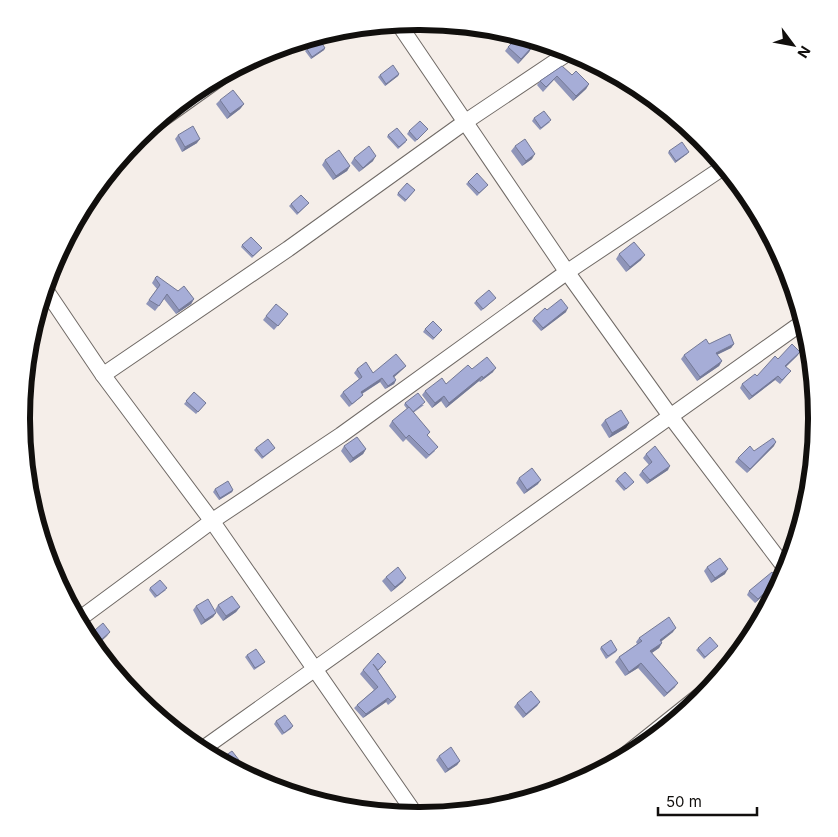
<svg xmlns="http://www.w3.org/2000/svg" width="838" height="837" font-family="Inter,sans-serif">
  <style>
    .lines { fill: none; stroke-linecap: round; stroke-linejoin: round }
    .minor-casing { stroke: #706a66; stroke-width: 17 }
    .minor { stroke: #fff; stroke-width: 15 }
    .wall { fill: #8f95b9 }
    .shaded-wall { fill: #747996 }
    .building { fill: #a6add7; stroke: #747996 }
    .rim { fill: none; stroke: #110f0d; stroke-width: 6 }
  </style>
  <rect width="100%" height="100%" fill="#f5eee9"/>
  <g class="lines">
    <defs>
      <g id="minor">
        <polyline points="398,23 567,272 671,417 786,569"/>
        <polyline points="154,125 227,73"/>
        <polyline points="45,289 103,375 212,521 416,815"/>
        <polyline points="103,375 288,249 465,122 571,51"/>
        <polyline points="78,620 212,521 341,435 567,272 724,167"/>
        <polyline points="201,750 803,322"/>
        <polyline points="619,760 708,689"/>
      </g>
    </defs>
    <use href="#minor" class="minor-casing"/>
    <use href="#minor" class="minor"/>
  </g>
  <g class="wall">
    <polygon points="430,22 449,24 436,33"/>
    <polygon points="508,47 532,47 529,52 518,64 505,51"/>
    <polygon points="325,48 324,50 311,59 305,51 307,49"/>
    <polygon points="562,66 572,75 589,84 586,89 573,101 554,80 543,92 537,85 540,81"/>
    <polygon points="399,74 398,76 385,86 378,77 380,75"/>
    <polygon points="220,100 244,104 240,109 227,119 216,104"/>
    <polygon points="534,118 550,122 540,130 532,121"/>
    <polygon points="409,131 426,131 415,142 407,134"/>
    <polygon points="178,135 197,143 182,152 175,139"/>
    <polygon points="388,135 406,142 398,149 387,137"/>
    <polygon points="515,146 532,159 522,166 511,151"/>
    <polygon points="669,151 687,154 675,163 668,153"/>
    <polygon points="354,158 373,161 359,172 351,163"/>
    <polygon points="325,160 350,166 347,171 333,180 322,165"/>
    <polygon points="468,182 486,187 477,196 466,184"/>
    <polygon points="415,190 405,202 397,195 398,193"/>
    <polygon points="309,203 297,215 289,206 291,204"/>
    <polygon points="242,245 262,248 252,258 241,247"/>
    <polygon points="619,254 641,260 626,272 616,259"/>
    <polygon points="155,278 178,291 194,299 191,304 176,314 164,299 155,311 146,304 157,289 152,283"/>
    <polygon points="494,300 481,311 474,303 476,301"/>
    <polygon points="547,310 566,312 541,331 532,321 534,318"/>
    <polygon points="266,316 284,318 274,330 263,320"/>
    <polygon points="425,329 442,330 433,340 423,332"/>
    <polygon points="709,344 734,344 731,348 717,355 722,361 719,366 697,381 681,359 684,355"/>
    <polygon points="800,352 797,356 786,367 791,371 780,384 775,380 749,400 740,388 742,384 757,376 778,359"/>
    <polygon points="406,366 403,369 394,377 396,380 394,384 385,389 380,382 362,394 363,395 360,398 349,407 340,396 343,392 359,379 354,373 357,369 373,373"/>
    <polygon points="472,369 493,372 480,382 479,381 446,408 441,401 432,408 422,395 425,391 446,384"/>
    <polygon points="194,392 206,403 196,414 184,404"/>
    <polygon points="405,403 424,405 413,413 430,432 427,436 435,451 426,459 406,439 403,442 389,426 392,421 407,409 404,405"/>
    <polygon points="605,420 629,423 626,428 609,438 601,425"/>
    <polygon points="344,446 366,449 363,454 350,463 341,451"/>
    <polygon points="774,446 747,473 735,462 738,458 754,451"/>
    <polygon points="256,448 275,448 273,450 262,459 254,450"/>
    <polygon points="646,454 668,470 647,484 639,475 642,471 649,465 643,458"/>
    <polygon points="519,478 538,484 524,494 516,483"/>
    <polygon points="617,479 634,482 624,491 615,481"/>
    <polygon points="215,489 233,490 232,492 219,500 213,492"/>
    <polygon points="800,526 795,542 789,536 793,531"/>
    <polygon points="707,567 725,574 711,583 704,571"/>
    <polygon points="386,577 403,582 391,592 382,581"/>
    <polygon points="780,581 773,596 768,591 755,603 747,595 749,591"/>
    <polygon points="150,588 166,590 155,598 149,590"/>
    <polygon points="218,605 240,607 236,612 223,621 215,610"/>
    <polygon points="196,606 216,613 213,617 201,625 193,610"/>
    <polygon points="673,632 661,641 662,643 659,648 652,653 675,687 664,697 638,668 625,676 615,662 619,657 637,644 636,642 639,638"/>
    <polygon points="718,646 704,659 696,650 698,648"/>
    <polygon points="601,647 617,650 616,652 606,659 600,649"/>
    <polygon points="247,655 265,662 263,664 254,670 245,657"/>
    <polygon points="383,666 378,671 396,697 394,700 388,705 386,702 363,718 354,708 357,705 374,690 360,674 363,670"/>
    <polygon points="540,702 537,706 523,718 514,707 517,703"/>
    <polygon points="276,721 293,726 291,729 282,735 274,724"/>
    <polygon points="439,756 460,761 457,765 445,773 436,760"/>
  </g>
  <g class="shaded-wall">
    <polygon points="446,24 449,24 436,33 439,28"/>
    <polygon points="532,47 529,52 518,64 521,59"/>
    <polygon points="325,48 324,50 311,59 312,57"/>
    <polygon points="399,74 398,76 385,86 386,84"/>
    <polygon points="589,84 586,89 573,101 576,96"/>
    <polygon points="244,104 240,109 227,119 230,114"/>
    <polygon points="200,139 197,143 182,152 185,147"/>
    <polygon points="689,152 687,154 675,163 676,161"/>
    <polygon points="535,154 532,159 522,166 526,161"/>
    <polygon points="376,156 373,161 359,172 363,168"/>
    <polygon points="350,166 347,171 333,180 336,176"/>
    <polygon points="645,255 641,260 626,272 630,267"/>
    <polygon points="194,299 191,304 176,314 179,310"/>
    <polygon points="568,308 566,312 541,331 543,328"/>
    <polygon points="734,344 731,348 712,357 716,353"/>
    <polygon points="800,352 797,356 782,370 785,366"/>
    <polygon points="722,361 719,366 697,381 700,377"/>
    <polygon points="406,366 403,369 391,380 393,376"/>
    <polygon points="496,368 493,372 480,382 483,378"/>
    <polygon points="482,376 479,381 446,408 449,403"/>
    <polygon points="778,376 775,380 749,400 752,396"/>
    <polygon points="382,378 380,382 358,396 361,392"/>
    <polygon points="396,380 394,384 385,389 388,386"/>
    <polygon points="444,396 441,401 432,408 435,403"/>
    <polygon points="629,423 626,428 609,438 612,433"/>
    <polygon points="776,442 774,446 747,473 750,469"/>
    <polygon points="366,449 363,454 350,463 353,458"/>
    <polygon points="670,466 668,470 647,484 650,480"/>
    <polygon points="541,480 538,484 524,494 527,490"/>
    <polygon points="233,490 232,492 219,500 220,498"/>
    <polygon points="728,569 725,574 711,583 715,578"/>
    <polygon points="406,578 403,582 391,592 395,587"/>
    <polygon points="770,587 768,591 755,603 758,599"/>
    <polygon points="240,607 236,612 223,621 226,616"/>
    <polygon points="216,613 213,617 201,625 205,620"/>
    <polygon points="676,628 673,632 657,645 660,640"/>
    <polygon points="110,632 107,636 95,647 94,646"/>
    <polygon points="662,643 659,648 647,656 650,651"/>
    <polygon points="641,663 638,668 625,676 629,672"/>
    <polygon points="678,683 675,687 664,697 667,693"/>
    <polygon points="388,698 386,702 363,718 366,714"/>
    <polygon points="540,702 537,706 523,718 526,714"/>
    <polygon points="460,761 457,765 445,773 448,769"/>
  </g>
  <g class="building">
    <polygon points="436,23 446,24 439,28"/>
    <polygon points="519,36 532,47 521,59 508,47"/>
    <polygon points="319,39 325,48 312,57 307,49"/>
    <polygon points="393,65 399,74 386,84 380,75"/>
    <polygon points="562,66 572,75 576,71 589,84 576,96 557,76 546,87 540,81"/>
    <polygon points="233,90 244,104 230,114 220,100"/>
    <polygon points="544,111 551,120 541,128 534,118"/>
    <polygon points="420,121 428,129 417,140 409,131"/>
    <polygon points="193,126 200,139 185,147 178,135"/>
    <polygon points="397,128 407,140 399,147 388,135"/>
    <polygon points="525,139 535,154 526,161 515,146"/>
    <polygon points="682,142 689,152 676,161 669,151"/>
    <polygon points="369,146 376,156 363,168 354,158"/>
    <polygon points="339,150 350,166 336,176 325,160"/>
    <polygon points="477,173 488,185 479,193 468,182"/>
    <polygon points="407,183 415,190 406,200 398,193"/>
    <polygon points="301,195 309,203 298,213 291,204"/>
    <polygon points="251,237 262,248 253,256 242,245"/>
    <polygon points="634,242 645,255 630,267 619,254"/>
    <polygon points="157,276 178,291 184,286 194,299 179,310 167,294 159,306 149,300 160,285 155,278"/>
    <polygon points="489,290 496,298 483,309 476,301"/>
    <polygon points="561,299 568,308 543,328 534,318 545,308 547,310"/>
    <polygon points="276,304 288,314 278,326 266,316"/>
    <polygon points="433,321 442,330 434,338 425,329"/>
    <polygon points="730,334 734,344 716,353 722,361 700,377 684,355 706,339 709,344"/>
    <polygon points="792,344 800,352 785,366 791,371 782,380 778,376 752,396 742,384 755,374 757,376 775,356 778,359"/>
    <polygon points="396,354 406,366 393,376 396,380 388,386 382,378 361,392 363,395 352,404 343,392 362,377 357,369 366,362 373,373"/>
    <polygon points="487,357 496,368 483,378 482,376 449,403 444,396 435,403 425,391 442,378 446,384 468,365 472,369"/>
    <polygon points="194,392 206,403 198,412 186,401"/>
    <polygon points="418,393 425,402 413,412 405,403"/>
    <polygon points="409,407 430,432 427,435 438,447 429,455 409,435 406,438 392,421"/>
    <polygon points="621,410 629,423 612,433 605,420"/>
    <polygon points="357,437 366,449 353,458 344,446"/>
    <polygon points="773,438 776,442 750,469 738,458 750,446 754,451"/>
    <polygon points="268,439 275,448 263,457 256,448"/>
    <polygon points="655,446 670,466 650,480 642,471 652,462 646,454"/>
    <polygon points="532,468 541,480 527,490 519,478"/>
    <polygon points="625,472 634,482 626,489 617,479"/>
    <polygon points="228,481 233,490 220,498 215,489"/>
    <polygon points="800,526 796,536 793,531"/>
    <polygon points="720,558 728,569 715,578 707,567"/>
    <polygon points="398,567 406,578 395,587 386,577"/>
    <polygon points="772,572 780,581 775,592 770,587 758,599 749,591"/>
    <polygon points="160,580 167,588 157,596 150,588"/>
    <polygon points="232,596 240,607 226,616 218,605"/>
    <polygon points="208,599 216,613 205,620 196,606"/>
    <polygon points="669,617 676,628 660,640 662,643 650,651 678,683 667,693 641,663 629,672 619,657 642,641 639,638"/>
    <polygon points="103,623 110,632 94,646 87,637"/>
    <polygon points="710,637 718,646 705,657 698,648"/>
    <polygon points="611,640 617,650 608,656 601,647"/>
    <polygon points="256,649 265,662 255,668 247,655"/>
    <polygon points="378,653 386,662 378,670 373,664 396,697 391,701 388,698 366,714 357,705 378,687 363,670"/>
    <polygon points="531,691 540,702 526,714 517,703"/>
    <polygon points="285,715 293,726 284,733 276,721"/>
    <polygon points="451,747 460,761 448,769 439,756"/>
    <polygon points="232,751 239,760 231,766 226,763 222,758"/>
  </g>
  <path d="M0 0H838V837H0ZM418 30H420A388 388 0 0 1 808 418V419A388 388 0 0 1 420 807H418A388 388 0 0 1 30 419V418A388 388 0 0 1 418 30Z" fill="#fff" fill-rule="evenodd"/>
  <path class="rim" d="M418 30H420A388 388 0 0 1 808 418V419A388 388 0 0 1 420 807H418A388 388 0 0 1 30 419V418A388 388 0 0 1 418 30Z"/>
  <g transform="translate(793 45) rotate(122)" stroke="#ffffff" stroke-width="4" paint-order="stroke">
  <path d="M0-4L9 19L0 12L-9 19Z" fill="#110f0d"/>
  <text y="-8" font-size="14" font-weight="bold" text-anchor="middle" fill="#110f0d">N</text>
  </g>
  <path d="M658 807v8h99v-8" fill="none" stroke="#110f0d" stroke-width="2.5"/>
  <text x="666" y="807" font-size="15" fill="#110f0d" stroke="#ffffff" stroke-width="4" paint-order="stroke">50 m</text>
</svg>
